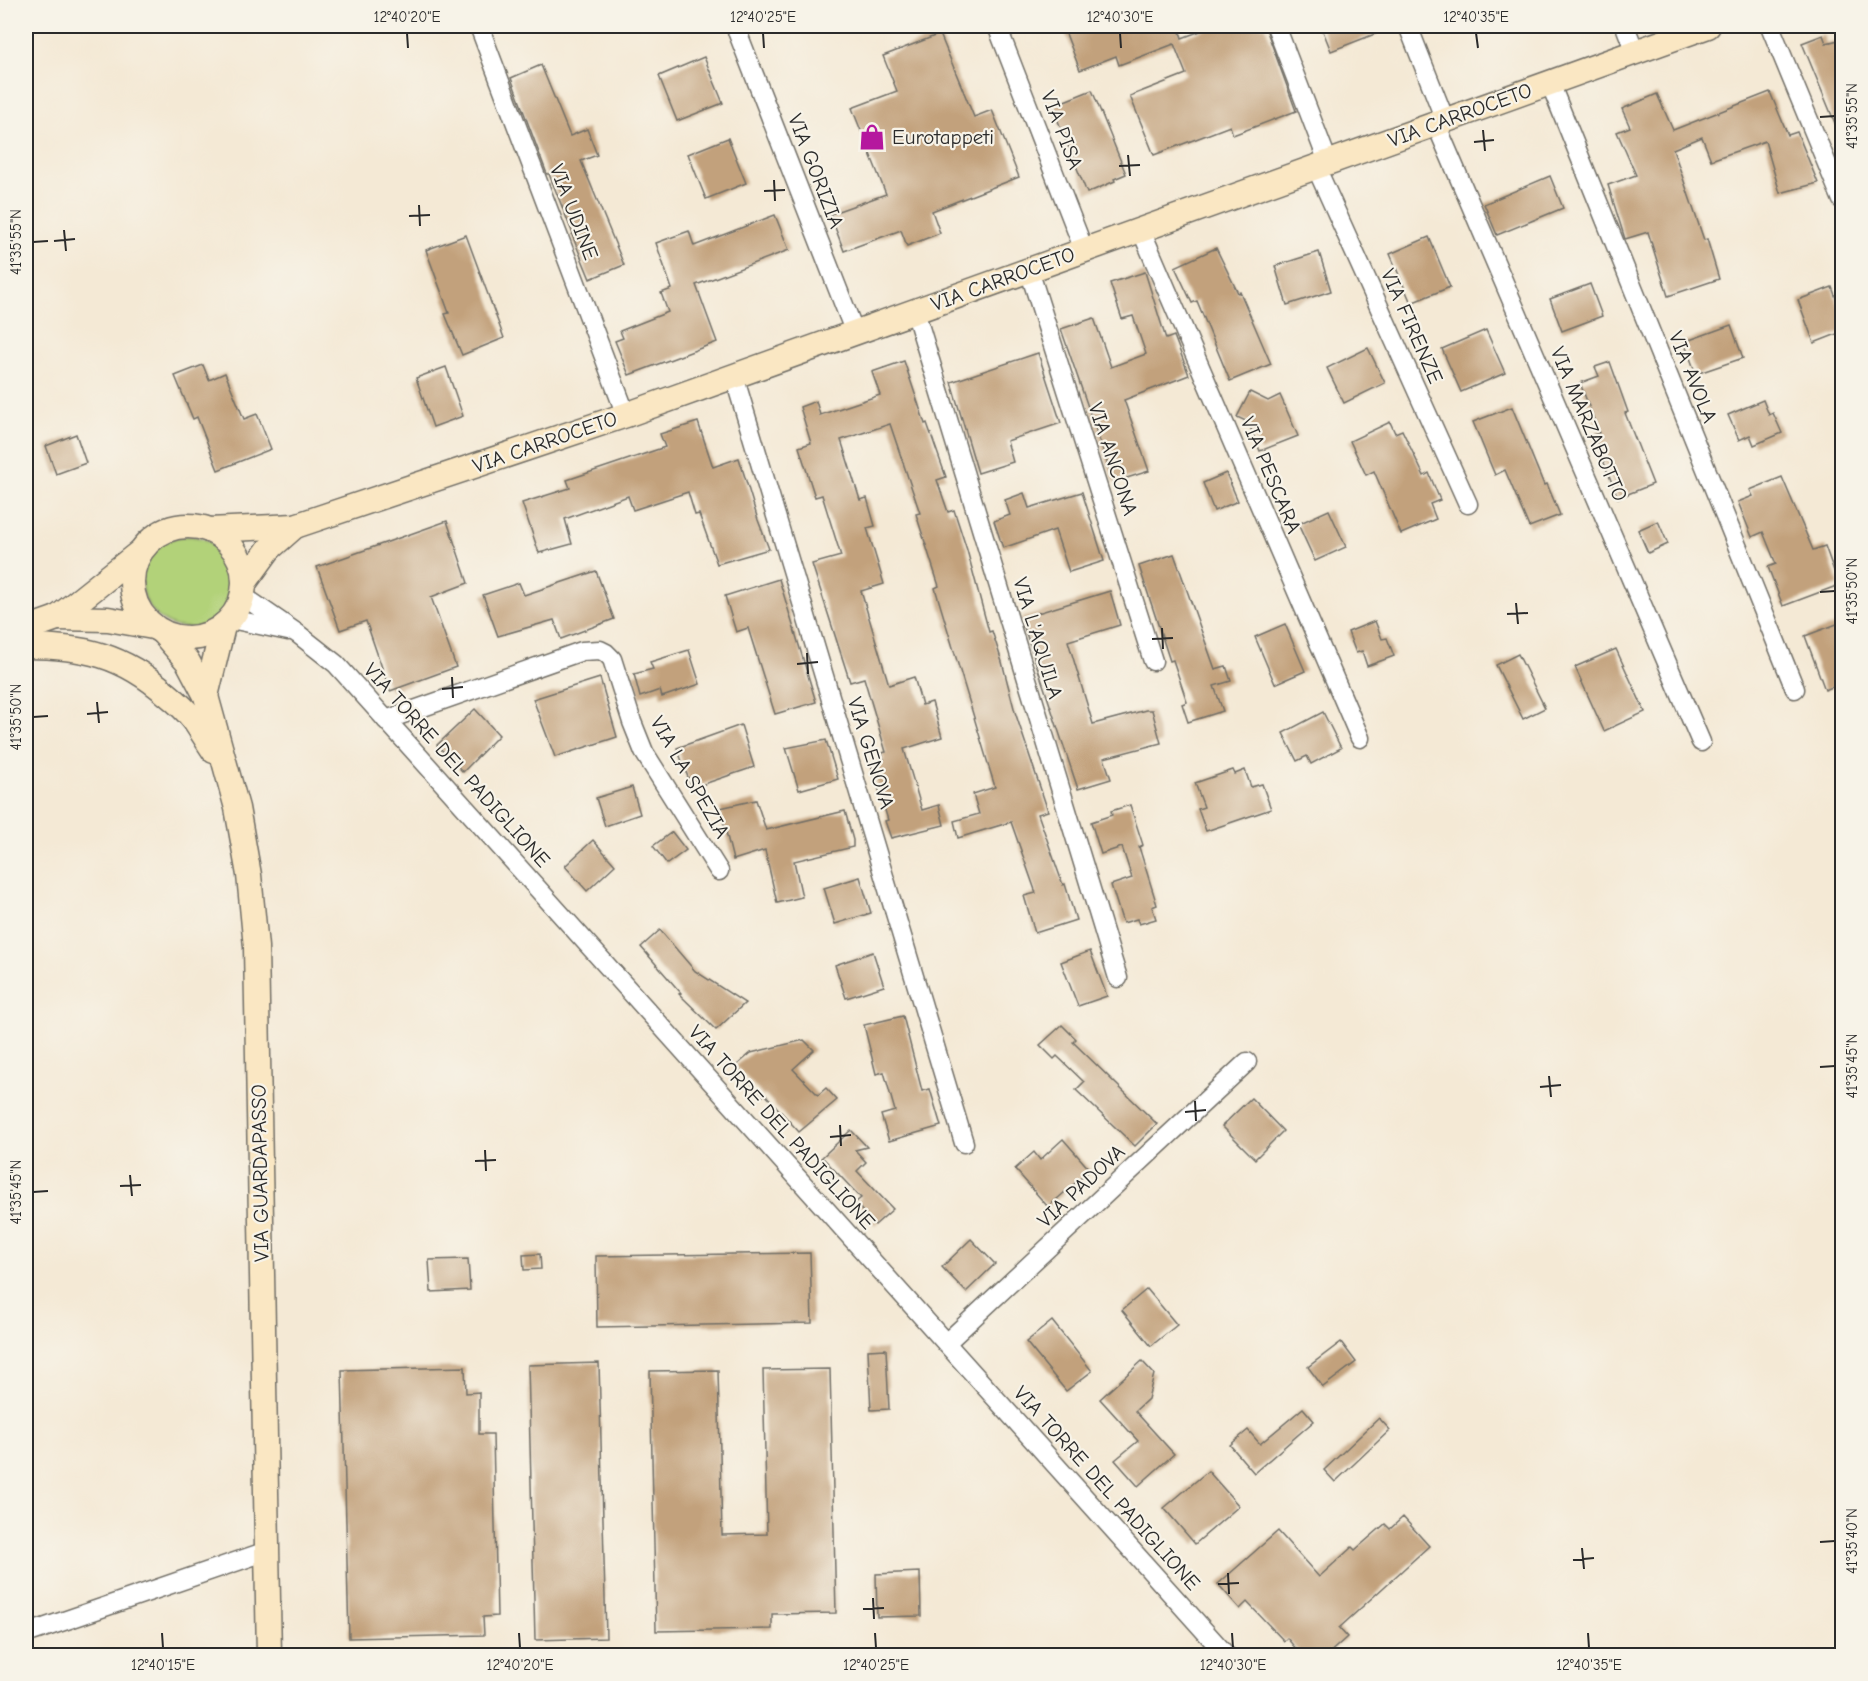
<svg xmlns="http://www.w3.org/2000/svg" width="1868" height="1681" font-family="'Comic Neue',sans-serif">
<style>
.green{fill:#b2d279;stroke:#6e7e52;stroke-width:1.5}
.building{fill:#c2a17b}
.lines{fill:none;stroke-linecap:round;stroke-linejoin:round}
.street-casing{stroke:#716e66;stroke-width:21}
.secondary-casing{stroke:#716e66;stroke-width:27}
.street{stroke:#fff;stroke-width:18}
.secondary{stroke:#fae7c3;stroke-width:24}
.ticks{fill:none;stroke:#2b2b2b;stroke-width:2}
.labels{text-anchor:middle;stroke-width:4.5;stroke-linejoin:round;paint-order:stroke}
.street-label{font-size:21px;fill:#2b2b2b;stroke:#f7f3e8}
.poi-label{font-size:21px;fill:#2b2b2b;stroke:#f7f3e8;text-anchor:start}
.neatline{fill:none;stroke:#2b2b2b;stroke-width:2}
.ticks-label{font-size:15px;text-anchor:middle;fill:#2b2b2b}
</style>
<rect width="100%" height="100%" fill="#f7f3e8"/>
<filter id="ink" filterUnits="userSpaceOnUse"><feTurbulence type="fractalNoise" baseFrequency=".0167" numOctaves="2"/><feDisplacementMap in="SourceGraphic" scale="12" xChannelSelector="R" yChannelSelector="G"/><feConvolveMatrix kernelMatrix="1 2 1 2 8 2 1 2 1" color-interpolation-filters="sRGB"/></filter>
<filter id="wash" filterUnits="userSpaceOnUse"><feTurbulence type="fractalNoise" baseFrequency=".008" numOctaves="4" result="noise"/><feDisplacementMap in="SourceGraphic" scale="24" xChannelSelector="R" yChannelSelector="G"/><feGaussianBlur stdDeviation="1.35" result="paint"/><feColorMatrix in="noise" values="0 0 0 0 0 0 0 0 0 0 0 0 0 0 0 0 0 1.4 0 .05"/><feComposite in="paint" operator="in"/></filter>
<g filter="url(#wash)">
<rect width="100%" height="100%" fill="#f4e9d5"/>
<circle class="green" cx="188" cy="582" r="46"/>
<g id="blocks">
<g class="building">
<path d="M1063,26h115l4,12 32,-12h51l31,85 -63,24 -3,-9 -76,29 -24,-59 56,-22 -12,-30 -55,21 -3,-9 -36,14z"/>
<path d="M1321,26h72v1l-62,24z"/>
<path d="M940,34l34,83 18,-7 27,67 -87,34 8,22 -33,13 -6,-16 -57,21 -14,-37 56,-20 -34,-86 45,-17 -14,-35z"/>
<path d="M1823,35l3,8 13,-3 3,9v91l-40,-97z"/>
<path d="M704,57l19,46 -46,18 -18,-45z"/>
<path d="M541,65l29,71 17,-7 10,26 -16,6 43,104 -34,14 -18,-44 1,-1 -24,-60h-2l-36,-96z"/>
<path d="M1092,90l34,84 -12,5 1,2 -28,12 -35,-87z"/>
<path d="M1770,92l18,43 9,-3 21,51 -38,10 -15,-52 -54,19 -9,-23 -29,12 31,91 3,-1 12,40 -51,17 -20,-64 -23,7 -17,-54 28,-10 -19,-43 13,-5 -8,-18 35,-15 16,36z"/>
<path d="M728,138l18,45 -40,16 -18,-45z"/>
<path d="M1550,176l13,32 -66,27 -13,-31z"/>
<path d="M775,215l14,35 -93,35 21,57 -88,33 -14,-34 8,-3 -3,-7 48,-19 -7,-19 11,-4 -16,-46 33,-12 5,15z"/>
<path d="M466,235l38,103 -42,17 -17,-41 4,-1 -23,-63z"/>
<path d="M1429,237l21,50 -39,16 -21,-49z"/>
<path d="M1216,248l22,45 2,-1 31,72 -41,17 -33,-80 -5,2 -17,-36z"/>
<path d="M1319,252l12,39 -44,14 -12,-39z"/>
<path d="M1145,272l21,67 8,-3 15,39 -65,25 25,71 -35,11 -53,-153 33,-11 17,49 35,-13 -13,-38 -11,3 -12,-36z"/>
<path d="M1590,284l12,32 -40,15 -12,-32z"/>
<path d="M1832,287l10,28v17l-28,11 -16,-43z"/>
<path d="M1731,325l12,33 -47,16 -12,-32z"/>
<path d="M1486,330l19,43 -44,19 -19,-43z"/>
<path d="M1368,348l17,35 -41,20 -17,-35z"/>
<path d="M1038,353l23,70 -54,18 6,21 -35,11 -27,-91z"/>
<path d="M904,361l21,63 2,-1 19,54 -9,3 11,32 6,-2 13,40 22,82 3,-1 10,31 13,50 33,99 -10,3 25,71 2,-1 11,36 -41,13 -11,-37 12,-3 -25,-71 -53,16 -4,-17 25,-7 -6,-20 22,-7 -60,-199 4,-2 -23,-72 4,-1 -30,-89 -49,16 19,60 7,-2 8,28 -8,2 17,56 -23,7 28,94 25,-8 8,28 10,-3 10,35 -38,12 18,61 17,-5 5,20 -53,13 -6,-17 3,-1 -17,-56 13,-4 -2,-7 4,-1 -22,-74 -14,4 -38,-118 29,-8 -19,-61 -7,2 -16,-50 12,-4 -11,-36 16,-6 4,14 60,-20 -8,-23z"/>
<path d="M1610,362l18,50 -3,1 28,71 -35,14 -25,-63 6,-2 -19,-50 19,-7 -4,-9z"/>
<path d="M203,365l6,15 16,-7 19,46 13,-5 14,35 -53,21 -21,-53 -4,2 -18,-43z"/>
<path d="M446,367l17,49 -30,11 -17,-49z"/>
<path d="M1250,392l18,9 12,-6 18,41 -38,15 -12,-29 -11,-5z"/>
<path d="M1763,400l6,15 4,-2 9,20 -28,12 -4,-10 -11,5 -11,-25z"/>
<path d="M1512,407l32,78 3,-1 13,31 -31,12 -24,-57 -10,5 -22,-53z"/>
<path d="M698,422l15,45 26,-9 19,62 11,29 -52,15 -18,-50 -4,1 -7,-23 -55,18 -5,-14 -63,23 7,25 -33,9 -17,-50 48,-15 -3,-8 98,-33 -5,-13z"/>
<path d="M1390,422l5,11 7,-3 22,46 5,-3 11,27 -10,4 6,15 -35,15 -27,-63 -8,4 -16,-34z"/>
<path d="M76,434l10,29 -30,11 -10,-28z"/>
<path d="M1226,473l12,28 -24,10 -11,-28z"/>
<path d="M1782,477l31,73 12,-4 14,39 -56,21 -15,-39 8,-3 -13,-32 -11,5 -14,-35 15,-6 -3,-6z"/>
<path d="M1082,492l22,69 -35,11 -14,-42 -52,18 -9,-27 16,-6 -5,-15 19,-7 5,15z"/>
<path d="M1329,510l17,37 -31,14 -17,-37z"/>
<path d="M447,521l21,62 -37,14 25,70 -66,24 -24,-70 -26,9 -23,-63z"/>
<path d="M1658,521l10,23 -20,9 -10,-23z"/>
<path d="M1174,554l41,115 11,-3 5,15 -17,5 9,25 -35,11 -6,-18 5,-2 -14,-42 -3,1 -31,-95z"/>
<path d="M596,571l18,48 -53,20 -7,-19 -56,16 -15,-41 36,-12 5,12z"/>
<path d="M779,579l37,123 -41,12 -27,-86 -12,4 -11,-36z"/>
<path d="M1110,591l10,34 -52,16 25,83 53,-14h6l9,33 -57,15 7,21 -33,10 -57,-171z"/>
<path d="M1375,621l7,18 5,-1 7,18 -27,10 -5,-15 -6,2 -8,-21z"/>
<path d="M1842,622v61l-17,7 -20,-54z"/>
<path d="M1285,624l20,47 -30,13 -20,-47z"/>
<path d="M1616,649l29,63 -41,19 -29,-64z"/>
<path d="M689,650l11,34 -38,13 -2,-7 -20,7 -6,-23 19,-5 -3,-7z"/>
<path d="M1518,654l27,54 -22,11 -27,-54z"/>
<path d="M600,678l17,59 -62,20 -22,-58z"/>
<path d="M475,709l24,26 -36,37 -26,-27z"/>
<path d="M1323,712l18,36 -30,16 -4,-8 -10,5 -14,-28z"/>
<path d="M741,725l13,42 -62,21 -15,-40z"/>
<path d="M826,740l12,39 -39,11 -13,-42z"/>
<path d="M1233,770l2,4 10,-4 6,17 11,-3 9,25 -65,22 -8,-22 6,-2 -9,-24z"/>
<path d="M632,787l8,27 -35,12 -9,-28z"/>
<path d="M756,800l10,30 79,-19 8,29v7l-59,14 8,36 -25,6 -12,-53 -32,10 -13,-52z"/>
<path d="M1130,805l13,40 -4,2 18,58 -5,2 4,12 -17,5 -2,-5 -14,4 -12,-38 21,-7 -10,-31 -21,7 -10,-32 21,-7 -1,-4z"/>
<path d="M672,832l14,18 -19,14 -14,-18z"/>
<path d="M593,840l22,25 -28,26 -22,-25z"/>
<path d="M860,877l11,36 -36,11 -11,-36z"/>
<path d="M660,930l35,41 50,32 -29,27 -37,-36 2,-1 -40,-46z"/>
<path d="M1090,951l17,45 -29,10 -17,-44z"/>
<path d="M873,952l11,34 -38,12 -11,-33z"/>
<path d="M903,1016l19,75 8,-2 11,37 -52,15 -8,-26 14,-4 -11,-39 -8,2 -12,-49z"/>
<path d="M1062,1025l14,14 -3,3 84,82 -22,22 -59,-56 8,-8 -27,-26 -3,3 -14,-14z"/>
<path d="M804,1040l10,10 -21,19 25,26 8,-7 11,12 -38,32 -34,-38 -2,2 -27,-30 15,-13z"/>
<path d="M1251,1098l32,33 -28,28 -33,-33z"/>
<path d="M851,1130l16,17 -12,3 11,12 -9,9 36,38 -18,16 -20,-22 6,-5 -37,-39 -5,1z"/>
<path d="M1063,1139l27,31 -42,37 -33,-38 19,-17 6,8z"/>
<path d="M971,1239l24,25 -29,28 -24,-25z"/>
<path d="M810,1253l2,70 -215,4 -1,-71z"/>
<path d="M540,1254l1,15 -17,1 -1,-15z"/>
<path d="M468,1259l2,31 -39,2 -2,-32z"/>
<path d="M1147,1289l30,36 -26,21 -29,-36z"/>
<path d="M1052,1321l40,50 -26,20 -40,-49z"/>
<path d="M1341,1342l15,20 -33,25 -15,-20z"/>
<path d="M886,1349l3,60 -18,1 -3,-60z"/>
<path d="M1142,1361l12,13 -6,25 -13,12 39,43 -36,32 -23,-26 23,-19 -38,-42z"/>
<path d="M599,1363l7,275 -71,2 -7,-275z"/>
<path d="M465,1367l1,26 13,-1v42h14l4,182 -14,1 1,18 -135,3 -7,-268z"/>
<path d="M830,1369l6,244 -64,1v15l-116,2 -6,-260 68,-1 4,165 45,-1 -4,-164z"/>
<path d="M1303,1408l11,13 -60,52 -24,-28 18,-15 12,14z"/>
<path d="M1379,1418l11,12 -55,52 -11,-12z"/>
<path d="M1208,1471l31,35 -44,38 -31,-36z"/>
<path d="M1403,1517l26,29 -90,82 8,9 -21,19h-24l-15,-18 -3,3 -37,-39 -7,7 -22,-25 60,-53 41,46 33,-30 3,3 30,-26 5,5z"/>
<path d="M920,1572l1,44 -44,1 -1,-43z"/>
</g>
</g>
</g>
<g filter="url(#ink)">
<use href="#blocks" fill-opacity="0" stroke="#716e66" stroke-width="1.5"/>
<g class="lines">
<g class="street-casing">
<g id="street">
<path d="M479,26l147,389"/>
<path d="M735,26l120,307"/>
<path d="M997,26l87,224"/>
<path d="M1276,26l52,136"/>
<path d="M1408,26l37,94"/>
<path d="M1625,26l10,26"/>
<path d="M1770,26l72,174"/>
<path d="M1550,83l245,606"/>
<path d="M1436,124l265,618"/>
<path d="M1316,167l152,337"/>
<path d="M1141,230l219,508"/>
<path d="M1029,270l124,391"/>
<path d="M915,311l203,667"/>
<path d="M734,376l230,767"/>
<path d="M243,596l55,38 38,30 891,992"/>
<path d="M231,619l57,12"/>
<path d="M386,720l196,-69 18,-1 6,3 6,6 20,63 12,30 75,119"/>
<path d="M946,1343l301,-281"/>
<path d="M26,1634l241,-83"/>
</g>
</g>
<g class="secondary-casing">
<g id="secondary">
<circle cx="188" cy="582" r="56"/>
<path d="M209,530l86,-4 331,-111 1082,-389"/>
<path d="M245,582l24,-33 26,-23"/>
<path d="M57,618l51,1 45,8"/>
<path d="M26,629l31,-11 83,-66"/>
<path d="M162,632l26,30 18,34 31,112 12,67 7,72 13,709"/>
<path d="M26,646c57,0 97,9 141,48 10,8 19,16 27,26 7,10 13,21 20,31"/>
<path d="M206,696l17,-70"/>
</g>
</g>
<use href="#street" class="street"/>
<use href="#secondary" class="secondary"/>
</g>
</g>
<path class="ticks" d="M407,33l1,15M763,33l1,15M1120,33l1,15M1476,33l2,15M1820,117l15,-1M1483,130l2,21M1474,142l20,-2M1128,155l2,21M1119,166l21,-1M774,180l1,21M764,191l21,-1M419,205l1,21M409,216l21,-1M64,230l2,21M54,241l21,-2M33,242l15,-1M1820,592l15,-1M1516,603l2,21M1507,614l21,-1M1162,628l1,21M1152,639l21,-1M807,653l1,21M797,664l21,-2M452,677l1,21M442,689l21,-2M97,702l2,21M87,714l21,-2M33,717l15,-1M1820,1067l15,-1M1549,1076l2,21M1540,1087l21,-2M1195,1101l1,20M1185,1112l21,-2M840,1125l1,21M830,1137l21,-2M485,1150l1,21M475,1161l21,-1M130,1175l2,21M120,1186l21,-1M33,1192l15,-1M1820,1542l15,-1M1582,1548l2,21M1573,1560l21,-2M1228,1573l1,21M1218,1584l21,-1M873,1598l1,21M863,1609l21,-1M162,1633l1,15M519,1633l1,15M875,1633l1,15M1232,1633l1,15M1588,1633l1,15"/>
<defs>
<g id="shop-bare" transform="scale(2.07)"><path d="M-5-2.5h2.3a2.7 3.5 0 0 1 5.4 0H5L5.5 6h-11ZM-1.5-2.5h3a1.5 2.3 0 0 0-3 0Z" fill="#b5179e" stroke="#f7f3e8" stroke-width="2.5" paint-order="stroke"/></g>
</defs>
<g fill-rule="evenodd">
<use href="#shop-bare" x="872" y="137"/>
</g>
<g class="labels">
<g class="street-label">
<text transform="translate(1460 115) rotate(-20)" y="7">VIA CARROCETO</text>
<text transform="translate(1062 130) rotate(69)" y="7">VIA PISA</text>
<text transform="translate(816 171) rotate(69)" y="7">VIA GORIZIA</text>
<text transform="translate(574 212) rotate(69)" y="7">VIA UDINE</text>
<text transform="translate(1003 279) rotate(-20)" y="7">VIA CARROCETO</text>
<text transform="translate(1412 326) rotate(66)" y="7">VIA FIRENZE</text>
<text transform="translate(1693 377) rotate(68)" y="7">VIA AVOLA</text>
<text transform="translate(1589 424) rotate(67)" y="7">VIA MARZABOTTO</text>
<text transform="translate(545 442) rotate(-19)" y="7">VIA CARROCETO</text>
<text transform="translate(1113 459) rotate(72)" y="7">VIA ANCONA</text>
<text transform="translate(1271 475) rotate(67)" y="7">VIA PESCARA</text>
<text transform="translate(1038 638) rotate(73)" y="7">VIA L'AQUILA</text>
<text transform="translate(871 753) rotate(73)" y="7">VIA GENOVA</text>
<text transform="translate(457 765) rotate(48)" y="7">VIA TORRE DEL PADIGLIONE</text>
<text transform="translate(690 777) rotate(60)" y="7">VIA LA SPEZIA</text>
<text transform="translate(782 1127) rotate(48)" y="7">VIA TORRE DEL PADIGLIONE</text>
<text transform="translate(260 1173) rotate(-91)" y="7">VIA GUARDAPASSO</text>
<text transform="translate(1081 1186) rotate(-43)" y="7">VIA PADOVA</text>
<text transform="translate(1107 1488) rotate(48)" y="7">VIA TORRE DEL PADIGLIONE</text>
</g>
<g class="poi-label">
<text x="892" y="144">Eurotappeti</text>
</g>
</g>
<rect width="1868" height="1681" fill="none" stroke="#f7f3e8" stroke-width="66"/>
<rect x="33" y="33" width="1802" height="1615" class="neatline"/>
<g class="ticks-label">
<text x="407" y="22">12°40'20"E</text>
<text x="763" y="22">12°40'25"E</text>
<text x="1120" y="22">12°40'30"E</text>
<text x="1476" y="22">12°40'35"E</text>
<text transform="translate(1852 116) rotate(-90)" y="5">41°35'55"N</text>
<text transform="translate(16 242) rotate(-90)" y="5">41°35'55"N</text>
<text transform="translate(1852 591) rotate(-90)" y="5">41°35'50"N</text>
<text transform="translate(16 717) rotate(-90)" y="5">41°35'50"N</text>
<text transform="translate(1852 1066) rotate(-90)" y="5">41°35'45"N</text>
<text transform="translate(16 1192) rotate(-90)" y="5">41°35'45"N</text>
<text transform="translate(1852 1541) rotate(-90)" y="5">41°35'40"N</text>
<text x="163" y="1670">12°40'15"E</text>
<text x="520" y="1670">12°40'20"E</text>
<text x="876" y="1670">12°40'25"E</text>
<text x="1233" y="1670">12°40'30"E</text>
<text x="1589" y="1670">12°40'35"E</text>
</g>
</svg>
